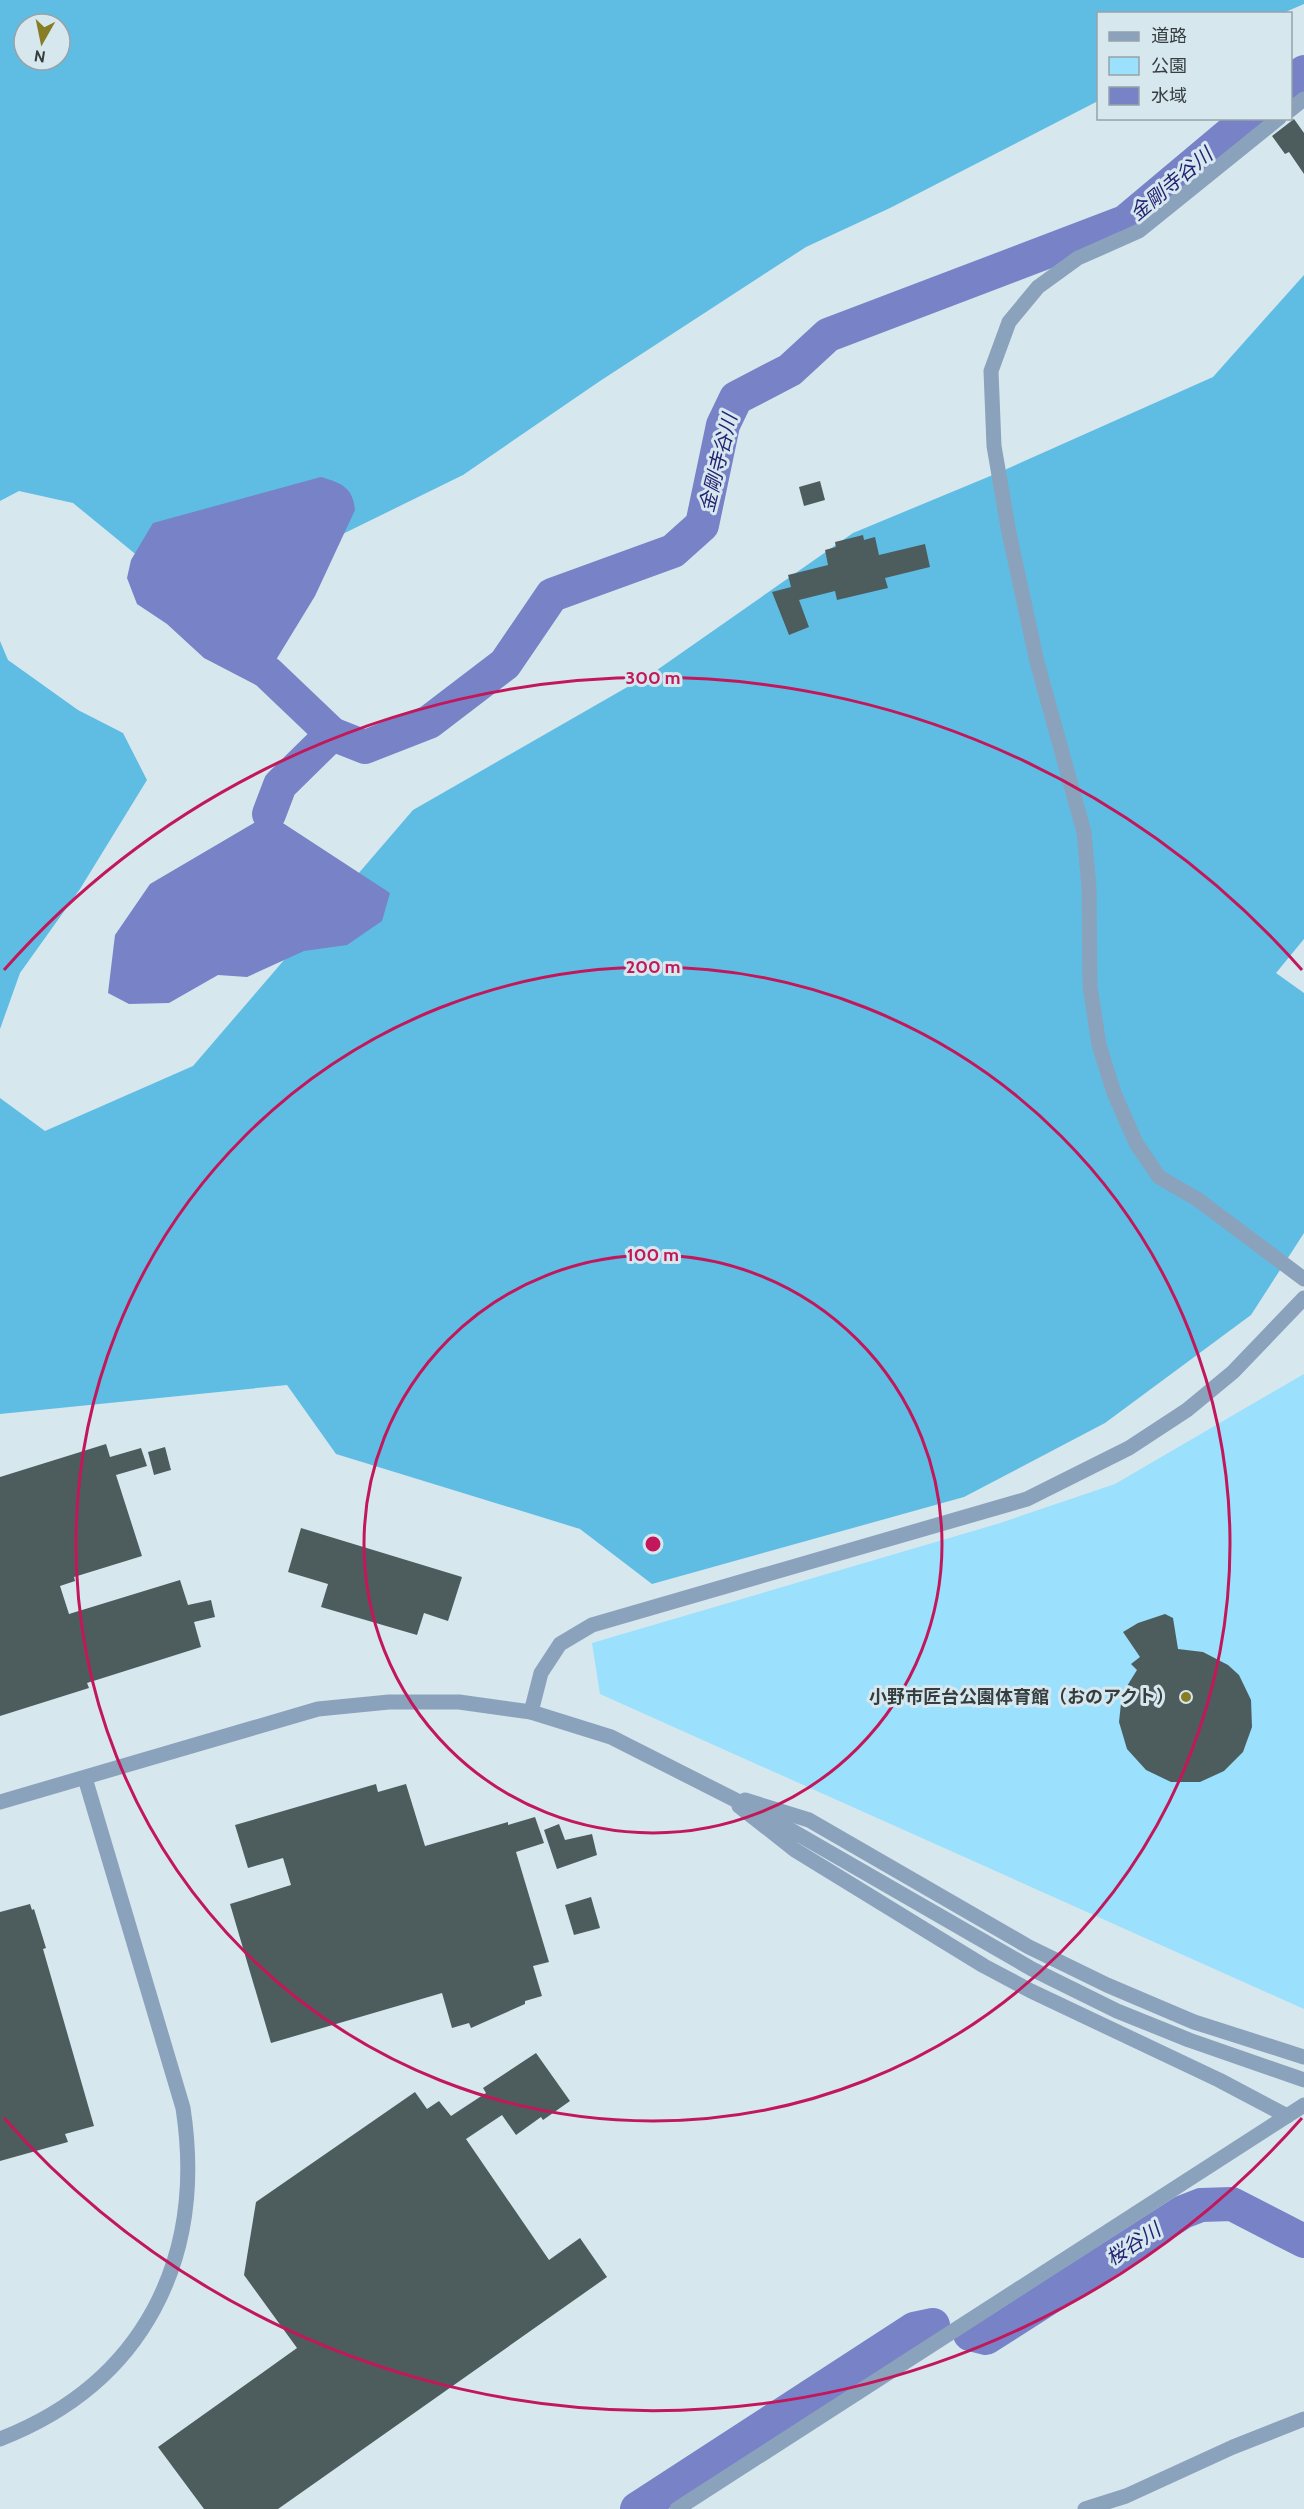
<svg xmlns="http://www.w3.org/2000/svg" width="1304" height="2509" font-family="Cabin,'Noto Sans JP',sans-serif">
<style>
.green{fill:#9be0fd}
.forest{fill:#5fbde4;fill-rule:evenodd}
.water{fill:#7782c7}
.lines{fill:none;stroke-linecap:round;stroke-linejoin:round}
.river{stroke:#7782c7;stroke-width:34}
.building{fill:#4d5d5e}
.minor{stroke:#8ba2bd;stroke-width:15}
.tertiary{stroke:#8ba2bd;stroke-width:15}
.ring{fill:none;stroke:#c2185b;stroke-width:3}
.poi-dot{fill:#867d24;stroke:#d7e7ee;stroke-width:2}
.labels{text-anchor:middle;stroke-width:6;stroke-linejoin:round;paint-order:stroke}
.poi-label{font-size:18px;font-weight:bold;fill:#363d3f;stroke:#d7e7ee;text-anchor:end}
.water-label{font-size:20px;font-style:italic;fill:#242273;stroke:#d7e7ee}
.centre{fill:#c2185b;stroke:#d7e7ee;stroke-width:3}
.ring-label{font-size:18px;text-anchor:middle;font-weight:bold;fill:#c2185b;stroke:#d7e7ee;stroke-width:6;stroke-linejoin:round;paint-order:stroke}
</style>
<rect width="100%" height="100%" fill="#d7e7ee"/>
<path class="green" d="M1304,1374v635l-704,-315 -8,-51 405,-119 118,-40z"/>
<g class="forest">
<path d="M0,0h1304v4l-21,9 -185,1v87l-208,107 -84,39 -206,134 -137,94 -216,106 -97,-15 -77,-63 -54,-12 -19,10zM24,24h36v36h-36z"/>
<path d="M1304,275v664l-28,34 28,20v240l-53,82 -146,108 -141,74 -312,87 -72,-55 -244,-75 -49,-69 -287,29v-316l45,33 148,-65 220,-256 244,-140 196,-137 147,-61 213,-95z"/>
<path d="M0,641l8,19 70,50 45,23 24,47 -67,109 -60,84 -20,56z"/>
</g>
<g class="water">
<path d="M321,477c20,6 32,10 34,33l-40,86 -47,77 -12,12 -52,-27 -37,-34 -30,-20 -10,-26 4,-18 22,-37z"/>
<path d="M269,814l121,79 -8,28 -35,24 -43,6 -57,26 -29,-2 -49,28 -40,1 -21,-11 7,-58 35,-51z"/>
</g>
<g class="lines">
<g class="river">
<path d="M1290,83l14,-11"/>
<path d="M268,673l64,61"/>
<path d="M269,814l11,-29 52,-51 33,13 64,-25 76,-58 47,-69 121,-44 29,-26 21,-100 13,-27 54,-28 38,-35 297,-113 124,-104"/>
<path d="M970,2334l16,4 197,-126 18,-7 31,-1 72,37"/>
<path d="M637,2509l277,-180 19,-4"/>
</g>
</g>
<g class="building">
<path d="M1294,119l10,14v41l-15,-22 -4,2 -13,-18z"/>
<path d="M820,481l5,19 -21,6 -5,-19z"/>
<path d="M863,535l1,5 11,-3 4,18 46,-11 5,23 -45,11 3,10 -51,12 -2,-9 -36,9 10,27 -20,8 -17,-43 19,-5 -3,-12 40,-10 -3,-15 11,-3 -1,-5z"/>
<path d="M106,1444l4,13 31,-9 6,18 -31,9 26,81 -68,21 1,4 -15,5 9,28 111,-34 8,25 23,-5 4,17 -21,5 7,25 -114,36 2,5 -89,28v-239z"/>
<path d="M165,1447l6,23 -17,5 -6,-23z"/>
<path d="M301,1528l161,49 -14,44 -24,-8 -7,22 -96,-28 7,-23 -40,-12z"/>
<path d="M1165,1614l8,4 5,31 25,3 25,13 11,10 12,25 1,27 -9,25 -19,19 -24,11h-29l-25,-12 -19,-21 -8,-27 3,-28 15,-24 -6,-6 9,-7 -17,-25 15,-9z"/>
<path d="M376,1784l2,8 28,-8 19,62 83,-24v3l27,-8 9,26 -28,9 33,110 -16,4 9,30 -17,5v3l-54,24 -2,-5 -17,5 -10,-35 -171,50 -41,-139 61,-19 -8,-27 -35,10 -13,-43z"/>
<path d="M559,1824l6,16 27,-6 5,21 -40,14 -13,-39z"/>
<path d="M591,1897l9,31 -26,7 -9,-30z"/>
<path d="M30,1904l2,6 2,-1 12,39 -3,1 51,177 -29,8 3,8 -68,19v-249z"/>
<path d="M536,2053l34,48 -27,19 -2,-3 -25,18 -14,-20 -36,24 83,121 31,-22 27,39 -329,232h-74l-46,-62 139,-99 -53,-73 12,-73 159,-110 12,17 12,-8 12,15 35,-23 -3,-5z"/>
</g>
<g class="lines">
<g class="minor">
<path d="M1290,110l14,-11"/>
<path d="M1279,118l-140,113 -61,27 -40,29 -29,35 -18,49 3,75 15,87 28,129 47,170 5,55 1,99 9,59 15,48 22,50 23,34 38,22 107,80"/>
<path d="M745,1800l64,20 220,127 78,38 87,37 110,35"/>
<path d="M739,1806l56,44 189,116 47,25 188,89 68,36"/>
<path d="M1085,2509l41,-13 107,-49 71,-28"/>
</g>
<g class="tertiary">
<path d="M531,1712l10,-39 19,-29 32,-19 435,-126 102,-51 58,-38 46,-38 71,-74"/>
<path d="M0,1802l318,-93 71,-7h70l72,10 80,25 152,77 269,155 85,42 72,29 115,40"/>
<path d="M0,2439c144,-56 206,-181 183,-331l-98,-330"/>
<path d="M677,2509l627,-404"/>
</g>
</g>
<g class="ring">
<circle cx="653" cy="1544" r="289"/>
<circle cx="653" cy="1544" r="577"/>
<path d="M1302 2118A866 866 0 0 1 4 2118M4 970A866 866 0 0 1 1302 970"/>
</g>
<circle class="poi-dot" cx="1186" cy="1697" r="6"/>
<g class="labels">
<g class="poi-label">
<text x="1174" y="1703">小野市匠台公園体育館（おのアクト）</text>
</g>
<g class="water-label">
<text transform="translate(1171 184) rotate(-40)" y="7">金剛寺谷川</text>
<text transform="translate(718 463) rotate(-76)" y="7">金剛寺谷川</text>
<text transform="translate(1133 2244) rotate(-33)" y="7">桜谷川</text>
</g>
</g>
<circle cx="653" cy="1544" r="9" class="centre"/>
<g class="ring-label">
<text x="653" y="684">300 m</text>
<text x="653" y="973">200 m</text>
<text x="653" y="1261">100 m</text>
</g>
<rect x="1097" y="12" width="195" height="108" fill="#d7e7ee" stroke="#97a3a8" stroke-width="1.5"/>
<rect x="1109" y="32" width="30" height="9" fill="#8ba2bd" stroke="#97a3a8" stroke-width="1.5"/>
<text x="1151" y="42" font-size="18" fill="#363d3f">道路</text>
<rect x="1109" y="57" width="30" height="18" fill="#9be0fd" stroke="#97a3a8" stroke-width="1.5"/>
<text x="1151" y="72" font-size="18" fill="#363d3f">公園</text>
<rect x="1109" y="87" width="30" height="18" fill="#7782c7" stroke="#97a3a8" stroke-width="1.5"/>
<text x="1151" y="102" font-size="18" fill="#363d3f">水域</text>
<g transform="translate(42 42) rotate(189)"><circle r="28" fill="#d7e7ee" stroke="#97a3a8" stroke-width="1.5"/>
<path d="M0-4.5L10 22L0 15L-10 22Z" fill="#867d24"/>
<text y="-9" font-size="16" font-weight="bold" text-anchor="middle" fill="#363d3f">N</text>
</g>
</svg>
